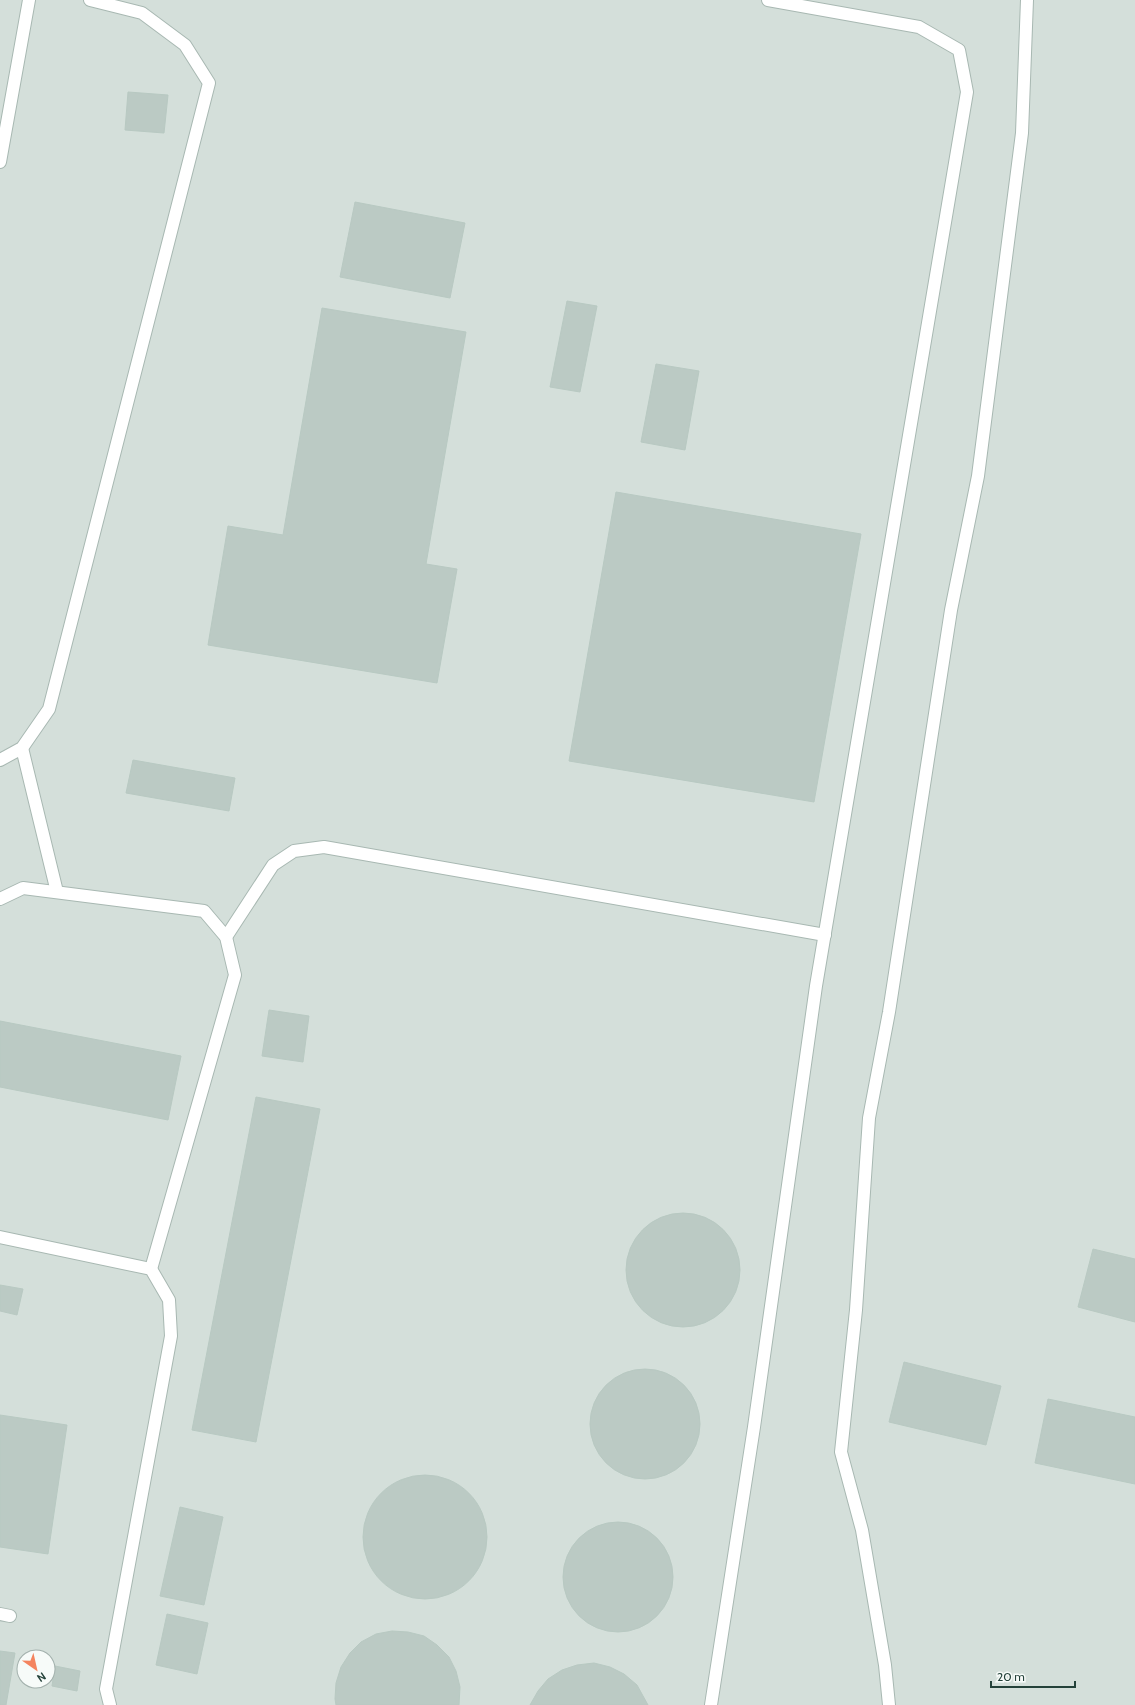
<svg xmlns="http://www.w3.org/2000/svg" width="1135" height="1705" font-family="Cabin,sans-serif">
<style>
.built{fill:#d4dfda;fill-rule:evenodd}
.building{fill:#bbcac4;stroke:#b8c9c2}
.lines{fill:none;stroke-linecap:round;stroke-linejoin:round}
.lane-casing{stroke:#a8b8b2;stroke-width:14}
.lane{stroke:#fff;stroke-width:12}
</style>
<rect width="100%" height="100%" fill="#e6efeb"/>
<path class="built" d="M0,0h1135v1705h-1135zM24,1657h24v24h-24z"/>
<g class="building">
<path d="M128,92l40,3 -4,38 -39,-3z"/>
<path d="M355,202l110,21 -15,75 -110,-21z"/>
<path d="M567,301l30,5 -17,86 -30,-5z"/>
<path d="M322,308l144,24 -40,232 31,5 -20,114 -229,-38 20,-119 55,9z"/>
<path d="M656,364l43,7 -14,79 -44,-8z"/>
<path d="M616,492l245,42 -47,268 -245,-41z"/>
<path d="M133,760l102,18 -6,33 -103,-18z"/>
<path d="M269,1010l40,6 -6,46 -41,-6z"/>
<path d="M0,1021l181,35 -13,64 -168,-33z"/>
<path d="M256,1097l64,12 -64,333 -64,-12z"/>
<circle cx="683" cy="1270" r="57"/>
<path d="M1093,1249l42,10v63l-57,-15z"/>
<path d="M0,1285l23,4 -6,26 -17,-4z"/>
<path d="M904,1362l97,24 -15,59 -97,-23z"/>
<circle cx="645" cy="1424" r="55"/>
<path d="M1048,1399l87,18v67l-100,-21z"/>
<path d="M0,1415l67,10 -19,129 -48,-7z"/>
<circle cx="425" cy="1537" r="62"/>
<path d="M180,1507l43,10 -19,88 -44,-9z"/>
<circle cx="618" cy="1577" r="55"/>
<path d="M167,1614l41,9 -11,51 -41,-9z"/>
<path d="M392,1631l16,1 16,4 13,9 12,12 7,14 4,16 -1,18h-123l-1,-6 1,-16 5,-16 9,-14 11,-11 15,-8z"/>
<path d="M0,1651l15,2 -9,52h-6z"/>
<path d="M594,1663l16,4 14,7 13,11 11,20h-118l8,-14 10,-12 14,-9 15,-5z"/>
<path d="M55,1666l25,5 -3,20 -25,-5z"/>
</g>
<g class="lines">
<g class="lane-casing">
<g id="lane">
<path d="M0,162l29,-162"/>
<path d="M22,748l35,144"/>
<path d="M0,760l22,-12 27,-39 160,-626 -24,-38 -43,-32 -52,-13"/>
<path d="M0,899l23,-11 181,23 22,26 9,38 -84,294"/>
<path d="M226,937l47,-72 21,-14 30,-4 501,88"/>
<path d="M0,1237l151,32 18,31 2,36 -65,353 4,16"/>
<path d="M0,1614l10,2"/>
<path d="M711,1705l43,-278 62,-441 151,-894 -8,-42 -40,-23 -151,-27"/>
<path d="M889,1705l-4,-40 -23,-135 -21,-78 15,-142 13,-192 20,-106 62,-402 27,-134 44,-343 5,-133"/>
</g>
</g>
<use href="#lane" class="lane"/>
</g>
<g transform="translate(36 1669) rotate(146)"><circle r="19" fill="#f7fbf9" stroke="#a3b1ad"/>
<path d="M0-3L7 15L0 10L-7 15Z" fill="#f4845f"/>
<text y="-6" font-size="11" font-weight="bold" text-anchor="middle" fill="#24423a">N</text>
</g>
<path d="M991 1681v6h84v-6" fill="none" stroke="#24423a" stroke-width="2"/>
<text x="997" y="1681" font-size="12" fill="#24423a" stroke="#f7fbf9" stroke-width="3" paint-order="stroke">20 m</text>
</svg>
